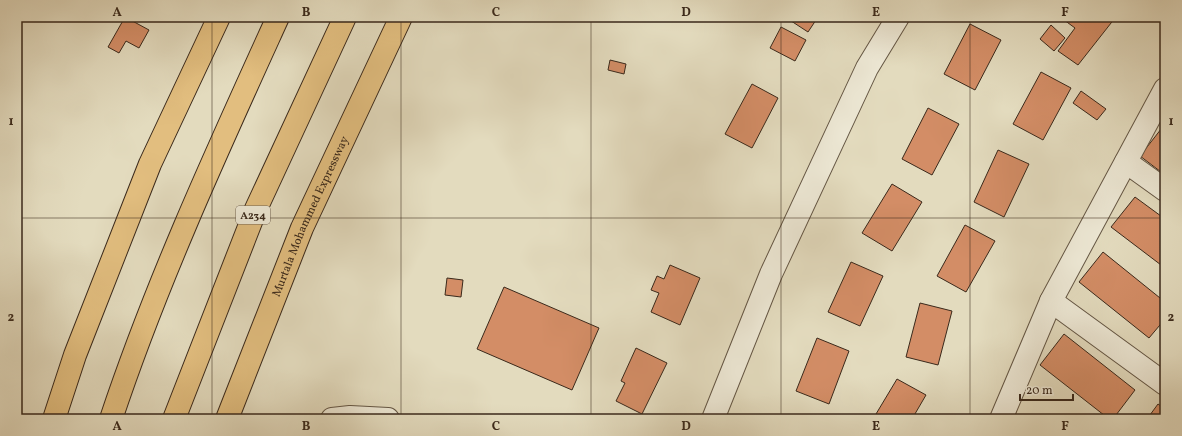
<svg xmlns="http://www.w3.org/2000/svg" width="1182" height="436" font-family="Vollkorn,serif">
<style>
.building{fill:#d38d66;stroke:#3a291b}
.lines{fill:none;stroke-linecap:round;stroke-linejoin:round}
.minor-casing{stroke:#645644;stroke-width:24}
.highway-casing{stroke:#3a291b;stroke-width:24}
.minor{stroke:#ede8d5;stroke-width:22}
.highway{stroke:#e2be7f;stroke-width:22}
.grid{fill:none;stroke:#3a291b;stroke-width:1;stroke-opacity:0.55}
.labels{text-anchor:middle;stroke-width:3.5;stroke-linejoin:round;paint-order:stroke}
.shield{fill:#ede8d5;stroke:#706253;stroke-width:1}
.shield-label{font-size:11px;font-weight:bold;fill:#3a291b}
.street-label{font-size:12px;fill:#3a291b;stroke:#ede8d5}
.neatline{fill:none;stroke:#3a291b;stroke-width:1.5}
.grid-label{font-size:13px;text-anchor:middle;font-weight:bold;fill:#3a291b}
</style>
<rect width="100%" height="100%" fill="#e3dbbe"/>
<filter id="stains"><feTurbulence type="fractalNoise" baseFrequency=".005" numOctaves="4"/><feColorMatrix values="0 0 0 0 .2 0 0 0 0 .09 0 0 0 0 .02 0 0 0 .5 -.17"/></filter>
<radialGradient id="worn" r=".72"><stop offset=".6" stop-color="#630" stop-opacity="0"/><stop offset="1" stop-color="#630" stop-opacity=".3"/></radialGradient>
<g class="building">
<path d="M125,17l24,13 -10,18 -13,-7 -7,12 -11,-6z"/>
<path d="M785,17h33l-10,15z"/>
<path d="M1060,17h53l2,1 -37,47 -20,-14 17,-23z"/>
<path d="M970,24l31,16 -26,50 -31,-16z"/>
<path d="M1051,25l14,13 -11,13 -14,-12z"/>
<path d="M781,27l25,13 -11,21 -25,-13z"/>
<path d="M610,60l16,4 -2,10 -16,-4z"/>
<path d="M1041,72l30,16 -28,52 -30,-16z"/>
<path d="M752,84l26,14 -26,50 -27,-14z"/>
<path d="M1081,91l25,18 -9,11 -24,-17z"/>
<path d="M928,108l31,16 -27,51 -30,-16z"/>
<path d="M1165,124v51l-25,-19z"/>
<path d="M998,150l31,14 -25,53 -30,-15z"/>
<path d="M892,184l30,18 -30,49 -30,-18z"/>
<path d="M1135,197l30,22v49l-54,-41z"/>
<path d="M965,225l30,16 -29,51 -29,-16z"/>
<path d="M1103,252l62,50v17l-16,19 -70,-56z"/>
<path d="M851,262l32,14 -23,50 -32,-14z"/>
<path d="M670,265l30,13 -20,47 -29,-13 8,-19 -8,-3 6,-14 7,3z"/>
<path d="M447,278l16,2 -2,17 -16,-2z"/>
<path d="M504,287l95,41 -27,62 -95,-41z"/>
<path d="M920,303l32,8 -14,54 -32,-8z"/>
<path d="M1064,334l71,56 -22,29h-4l-69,-54z"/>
<path d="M817,338l32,13 -20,53 -33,-13z"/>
<path d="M636,348l31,15 -25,51 -26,-13 9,-18 -4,-2z"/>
<path d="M897,379l29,16 -14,24h-39z"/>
<path d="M1158,404l7,5v10h-18z"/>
</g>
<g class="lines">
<g class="minor-casing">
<g id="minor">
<path d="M1126,162l39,28"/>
<path d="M1051,301l114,83"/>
<path d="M332,419l18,-2 38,2"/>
<path d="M713,419l58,-145 96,-206 31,-51"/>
<path d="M1001,419l50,-118 114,-212"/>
</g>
</g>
<g class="highway-casing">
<g id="highway">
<path d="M54,419l21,-64 75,-191 69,-147"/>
<path d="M111,419c46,-138 107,-270 167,-402"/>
<path d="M174,419l82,-210 89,-192"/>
<path id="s1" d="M227,419l75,-191 99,-211"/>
</g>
</g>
<use href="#minor" class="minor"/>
<use href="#highway" class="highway"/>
</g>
<path class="grid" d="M212,17v402M401,17v402M591,17v402M781,17v402M970,17v402M17,218h1148"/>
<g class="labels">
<rect class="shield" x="236" y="206" width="34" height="18" rx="3"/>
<g class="shield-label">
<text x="253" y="219">A234</text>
</g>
<g class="street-label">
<text dy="4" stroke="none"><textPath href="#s1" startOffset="219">Murtala Mohammed Expressway</textPath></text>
</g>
</g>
<rect width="1182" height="436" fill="none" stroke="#e3dbbe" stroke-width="44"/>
<path d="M1020 394v6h53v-6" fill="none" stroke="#3a291b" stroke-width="2"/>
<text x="1026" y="394" font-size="12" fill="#3a291b" stroke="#ede8d5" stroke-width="3" paint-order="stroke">20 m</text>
<rect x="22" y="22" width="1138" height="392" class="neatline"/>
<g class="grid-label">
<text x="117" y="16">A</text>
<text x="306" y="16">B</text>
<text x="496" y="16">C</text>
<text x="686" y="16">D</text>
<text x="876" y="16">E</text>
<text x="1065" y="16">F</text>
<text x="11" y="125">1</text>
<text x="1171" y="125">1</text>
<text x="11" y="321">2</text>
<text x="1171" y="321">2</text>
<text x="117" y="430">A</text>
<text x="306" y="430">B</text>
<text x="496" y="430">C</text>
<text x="686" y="430">D</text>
<text x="876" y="430">E</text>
<text x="1065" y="430">F</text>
</g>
<rect width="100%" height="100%" filter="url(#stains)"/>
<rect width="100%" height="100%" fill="url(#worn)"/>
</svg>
